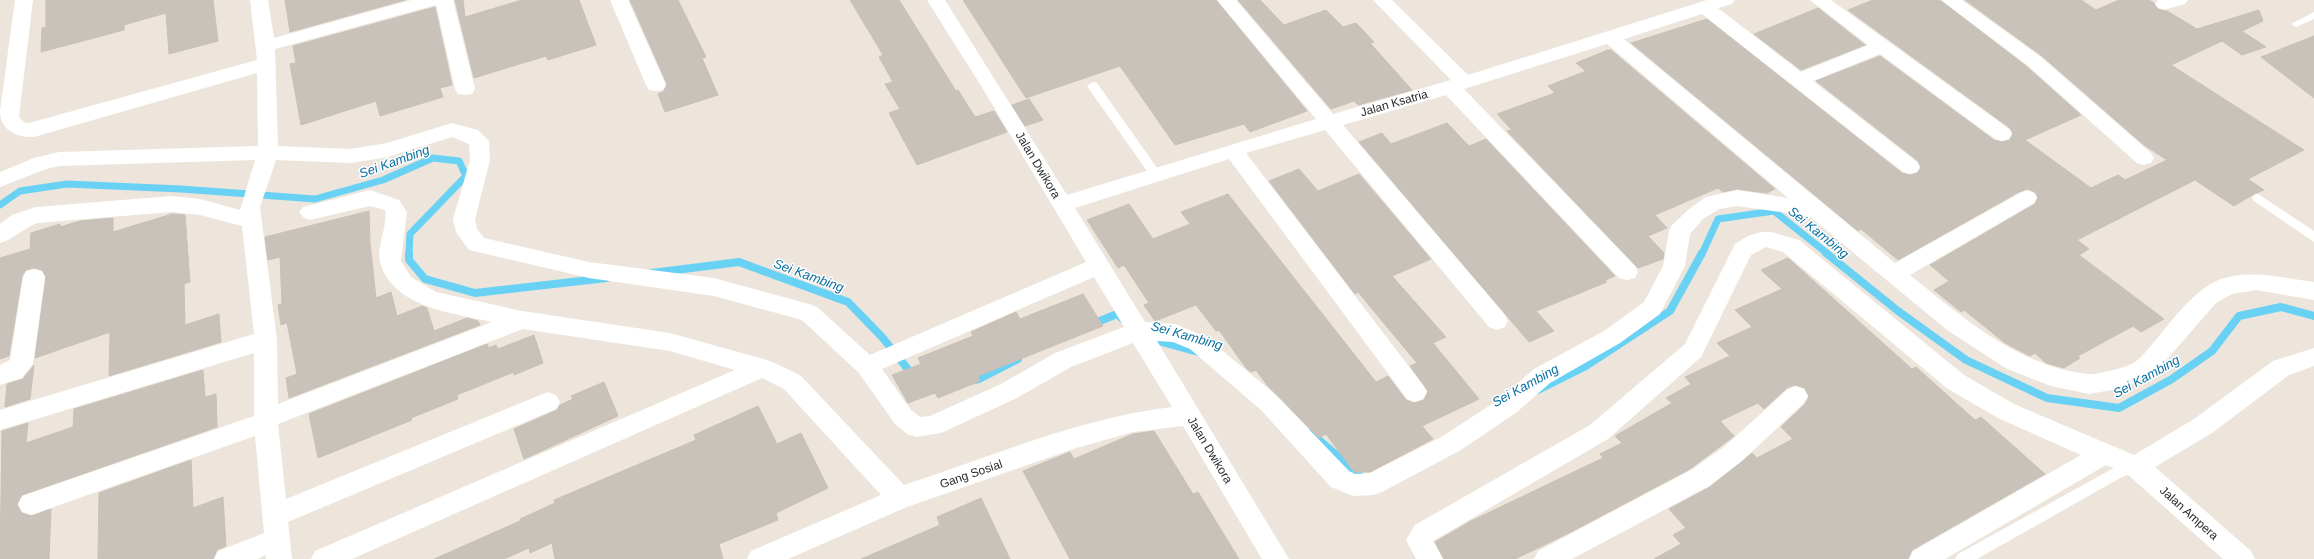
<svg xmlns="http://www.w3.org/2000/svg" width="2314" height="559" font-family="Arial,sans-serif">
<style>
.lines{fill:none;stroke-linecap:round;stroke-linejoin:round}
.stream-far1{stroke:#69d2f4;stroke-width:7}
.stream{stroke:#69d2f4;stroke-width:8}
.building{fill:#c8c2bb;stroke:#c8c1b5}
.service{fill:#fff;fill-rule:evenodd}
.minor{fill:#fff;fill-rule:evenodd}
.labels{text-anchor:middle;stroke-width:3;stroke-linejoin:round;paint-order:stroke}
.street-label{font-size:12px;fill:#2a2a2a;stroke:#fff}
.water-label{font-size:13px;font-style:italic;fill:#0770a1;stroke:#fff}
</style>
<rect width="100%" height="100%" fill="#ede5db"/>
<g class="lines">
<g class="stream-far1">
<path d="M0,205l20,-14 47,-7 114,5 134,10 68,-19 50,-22 26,3 7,15 -56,58 -1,20"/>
<path d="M1702,254l16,-35 56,-8 54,43"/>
</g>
<g class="stream">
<path d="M409,253v7l16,19 50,14 132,-15"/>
<path d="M1826,253l72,58 68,49 81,38 72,10 53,-29 40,-28 27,-35 42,-9 33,9"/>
<path d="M652,273l87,-11 109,40 34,35 33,41"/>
<path d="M1090,325l27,-11 7,6"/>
<path d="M1147,338l55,15"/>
<path d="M969,381l10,-2 39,-20"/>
<path d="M1538,390l48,-24 84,-55 32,-58"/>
<path d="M1311,433l54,47"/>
</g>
</g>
<g class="building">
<path d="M46,0h167l5,41 -49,13 -3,-41 -42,12v5l-83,22 1,-24 4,-1z"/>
<path d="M285,0h120l-115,32z"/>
<path d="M455,0h8l2,17 57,-17h57l17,45 -48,15 -2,-4 -72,22z"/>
<path d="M630,0h48l28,57 -4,1 16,37 -53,17 -7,-18 6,-3 3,-7z"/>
<path d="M850,0h49l57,91 2,-1 17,27 19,-6 13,21 -90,33 -28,-52 11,-4 -15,-25 8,-2 -14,-25 4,-2z"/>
<path d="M963,0h253l91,111 -57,21 -6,-8 -69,21 -55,-79 -94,32z"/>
<path d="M1238,0h22l24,25 42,-15 17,17 13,-4 18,19 -4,1 42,47 -54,15 -4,-4 -23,8z"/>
<path d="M1873,0h67l86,66 55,49 -56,25 66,48 27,-13 7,5 42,-20 -23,-15 -102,-89 -77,-56h116l15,10 23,-10h30l5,3 4,6 9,2 30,18 62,-19 4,11 -21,10 24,16 -24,8 -20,-14 -51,24 133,85 -56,29 16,11 -10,4 -20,12 -39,-26 -118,60 12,9 -10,6 85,64 -23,13 -8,-6 -55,30 2,2 -16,10 -18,-5 -11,-10 -5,3 -25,-13 -41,-33 -3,2 -27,-22 15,-9 -19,-16 105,-61 3,-7 -3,-5 -7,-3 -9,3 -121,68 -37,-31 -3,2 -227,-188 76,-24 195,154 8,2 7,-2 4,-5 -3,-7 -102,-80 64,-25 114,84 8,2 8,-2 3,-7 -3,-5 -162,-118z"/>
<path d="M435,7l17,78 -12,3 3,9 -63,19 -4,-15 -75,24 -11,-61 6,-1 -3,-17z"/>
<path d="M1818,8l47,37 -64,25 -47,-36z"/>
<path d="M2314,36v62l-53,-41z"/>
<path d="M1608,50h3l164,139 -8,4 -30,-4 -14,3 -5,-4 -63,27 12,13 -19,8 16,17 -1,6 -25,9 -131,-137 5,-1 -15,-16 58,-21 -7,-7 38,-15 -10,-8z"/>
<path d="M1029,99l14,21 -18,6 -13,-21z"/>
<path d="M1447,123l22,23 17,-7 129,137 -10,4 2,2 -71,29 18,20 -25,11 -170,-200 23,-9 9,11z"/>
<path d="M1299,169l19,22 41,-17 72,85 -39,17 54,61 -13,6 46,56 -57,27 11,13 -63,33h-16l-28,-38 -7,4 -52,-53 -11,-15 -5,2 -5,-4 -27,-38 -3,1 -20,-26 -41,16 -11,-16 5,-2 -25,-38 -6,3 -31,-48 42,-16 24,35 37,-15 -9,-12 47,-18 148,188 12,-6 18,24 8,3 10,-3 4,-9 -18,-25 7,-3 -59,-71 -3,2 -86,-113z"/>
<path d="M369,211l1,32 6,55 15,-6 6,24 25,-10 5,2 7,23 33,-13 11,3 2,4 -191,73 -3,-20 11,-4 -10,-51 -6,2 -3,-20 4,-1 -2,-47 -12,3 -3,-23z"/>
<path d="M172,214l13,1 5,67 -6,2 1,41 34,-11 2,28 -112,34 1,-44 -75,26 11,-81 -4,-7 -8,-2 -8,2 -4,6 -13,80 -9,3v-101l30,-9 1,-16 29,-9v3l20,-6 33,-3v14z"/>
<path d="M1788,258l124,111 4,-2 59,53 6,-3 64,57 -133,76 -4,9h-254l27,-15 -8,-9 13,-7 -17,-19 41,-22 42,-34 5,5 36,-19 -12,-12 24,-23 4,-7 -4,-9 -10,-3 -8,3 -23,21 -6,-6 -38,18 14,15 -44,33 -119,63 -56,27h-71l-9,-17 36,-21 132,-63 -3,-4 22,-11 -7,-7 57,-33 -6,-5 25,-14 -6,-7 45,-21 -13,-13 35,-16 -17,-17 47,-21 -21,-19z"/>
<path d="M1083,294l20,32 -125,50 2,5 -42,17 -3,-5 -27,10 -16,-28 29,-11 -3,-6 55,-22 -2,-4 45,-20 4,7z"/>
<path d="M534,335l9,28 -29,12v-3l-57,23 1,4 -47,19 1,2 -94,38 -9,-44 178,-70 2,4 7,-3 2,4z"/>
<path d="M34,365l-4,34 -25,8 2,-23 16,-5z"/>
<path d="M203,370l2,27 11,-3 1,33 -195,68 -5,10 5,8 10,3 19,-7 -2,50h-49l2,-128 26,-8 -2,20 47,-16 1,-18z"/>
<path d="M604,382l14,34 -94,43 -10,-30 43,-19 3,-5 13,-6 -2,-3z"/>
<path d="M758,406l19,38 24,-11 27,55 -52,25 2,7 -59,24 4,15h-168l-3,-16 -22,10 -1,-5 -25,11h-70l86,-38v-2l35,-16 -1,-3 142,-60 -2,-5z"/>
<path d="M1154,431l39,63 5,-2 41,67h-169l-47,-88 47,-19 4,7 59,-25z"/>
<path d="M191,460l2,48 30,-11 3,49 -9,4 -4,9h-115l1,-66z"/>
<path d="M981,498l29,61h-149l79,-34 -3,-8z"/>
</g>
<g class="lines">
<g class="service">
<path d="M2314,12v7l-18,8 -5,-3z"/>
<path d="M1093,82l4,1 63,89 2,3 -2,3h-8l-63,-89 -2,-3z"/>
<path d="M2258,194l56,37v11l-60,-41 -2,-3 2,-3z"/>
<path d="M2136,460l5,2 2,4 -2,4 -19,7 -145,82h-22l3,-5 154,-85z"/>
</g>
<g class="minor">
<path d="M15,0h18l-14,117 6,6h4l228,-63 -7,-60h18l6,38 137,-38h42l22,89 -3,5 -7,1 -7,-1 -3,-5 -19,-84 -161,44 3,97 73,3 36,-6 65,-20 26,7 11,11 1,19 -15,59 2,10 7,9 105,24 125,16 95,26 8,3 53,48 216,-93 -103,-173 -56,-89h18l122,195 249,-76 -99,-119h19l97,114 118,-34 -78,-80h19l76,75 239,-75h28l-3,4 -14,4 83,64 67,-27 -58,-45h21l178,129 3,5 -3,5 -7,2 -7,-2 -115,-85 -67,27 104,81 3,5 -3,5 -7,2 -7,-2 -201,-158 -78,25 271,224 125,-70 7,-3 7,3 3,5 -3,5 -124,72c52,42 109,92 178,99 6,1 14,-2 21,-3 10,-2 25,-6 32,-14 23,-24 49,-67 80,-78 30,-10 63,-1 93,3v18l-58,-10 -24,4 -16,9 -60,69 -33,16 -34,6 -38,-8 -44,-17 -60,-39 -138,-114 -72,-10 -18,3 -16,10 -13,15 -5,32 -25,48 -40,29 -70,40 -33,29 -56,38 -79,42 -9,3 -20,1 -22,-9 -70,-77 -71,-61 -17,-7 -16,-1 132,218h-27l-79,-133 -50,6 -60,17 -166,58 -119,52h-41l4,-8 130,-56 -97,-106 -22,-11 -410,181h-41l4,-8 420,-181 -65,-19 -147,-22 -245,95 8,75 262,-107 8,3 4,7 -4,7 -268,113 4,37h-26v-4l-9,4h-43l4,-8 46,-18 -9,-97 -224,79 -9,-3 -4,-8 4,-8 232,-80v-63l-254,77v-20l254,-76 -12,-108 -42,-11 -28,-3 -135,11c-13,5 -23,16 -37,20v-19l12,-9 24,-8 136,-11 28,3 40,11 15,-50 -196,6 -13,3 -46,18v-15l34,-14 25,-6 199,-6 -1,-73 -223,64c-17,1 -34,-7 -34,-26zM1607,44l181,154 -51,-8 -31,7 -17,12 -17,16 -3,6 -6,35 -19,36 -40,29 -70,38 -33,29 -58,38 -73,37 -15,1 -6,-3 -72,-75 -71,-59 -31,-13 -30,-2 -70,-114 154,-49 178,240 8,3 8,-3 4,-7 -4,-7 -177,-232 79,-23 164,197 8,3 8,-3 3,-6 -3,-6 -162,-190 103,-30 173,183 8,2 8,-2 3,-6 -3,-6 -171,-177zM452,137l17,7 1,16 -17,59 3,13 13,18 120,28 125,18 88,24 57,53 36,51 12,10 9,3 25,-4 76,-35 54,-31 62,-24 39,64c-92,11 -180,49 -268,78l-104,-110 -30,-14 -100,-28 -148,-22 -86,-19 -25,-15 -10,-16 6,-49 -8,-12 -29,-10 -67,17 -4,5 4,5 7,3 60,-14 15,4c3,15 -9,38 -5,52 13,46 73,51 112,60l-214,82 -1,-64 -17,-133 16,-47 75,3 37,-6zM1094,277l30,50 -69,26 -54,31 -71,32 -10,1 -9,-7 -29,-41z"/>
<path d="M610,0h18l38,85 -3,5 -7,1 -7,-1 -3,-5z"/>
<path d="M1941,0h21l79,57 110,96 3,5 -3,5 -7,2 -7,-2 -110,-98z"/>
<path d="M2158,0h30l-3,4 -21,6 -6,-2 -3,-4z"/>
<path d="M1761,232h10l28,8 165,135 50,29 120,51 60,-36 79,-58 41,-13v18l-25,9 -77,58 -57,34 96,84 4,8h-32l-96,-85 -21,-9 -161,94h-36l4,-8 168,-96 -83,-37 -50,-29 -165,-137 -17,-5 -15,8 -50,102 -93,82 -175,102 10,18h-27l-10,-19 9,-15 175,-100 95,-81 50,-100 13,-8z"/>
<path d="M34,269l8,2 3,6 -12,87 -11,14 -22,7v-20l10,-5 13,-83 3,-6z"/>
<path d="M1796,386l8,3 4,7 -4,7 -62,58 -33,25 -137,73h-38l4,-8 153,-81 33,-23 64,-58z"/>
</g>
</g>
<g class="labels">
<g class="street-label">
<text transform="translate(1394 103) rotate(-16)" y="4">Jalan Ksatria</text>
<text transform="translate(1038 165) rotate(59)" y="4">Jalan Dwikora</text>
<text transform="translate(1210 450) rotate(59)" y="4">Jalan Dwikora</text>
<text transform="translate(971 474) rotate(-19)" y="4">Gang Sosial</text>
<text transform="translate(2189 513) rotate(42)" y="4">Jalan Ampera</text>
</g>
<g class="water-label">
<text transform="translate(394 161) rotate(-20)" y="5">Sei Kambing</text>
<text transform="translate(1819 232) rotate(39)" y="5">Sei Kambing</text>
<text transform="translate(809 275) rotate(20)" y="5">Sei Kambing</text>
<text transform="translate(1187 335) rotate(16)" y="5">Sei Kambing</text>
<text transform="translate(2146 376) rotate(-29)" y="5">Sei Kambing</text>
<text transform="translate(1525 385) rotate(-29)" y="5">Sei Kambing</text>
</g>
</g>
</svg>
